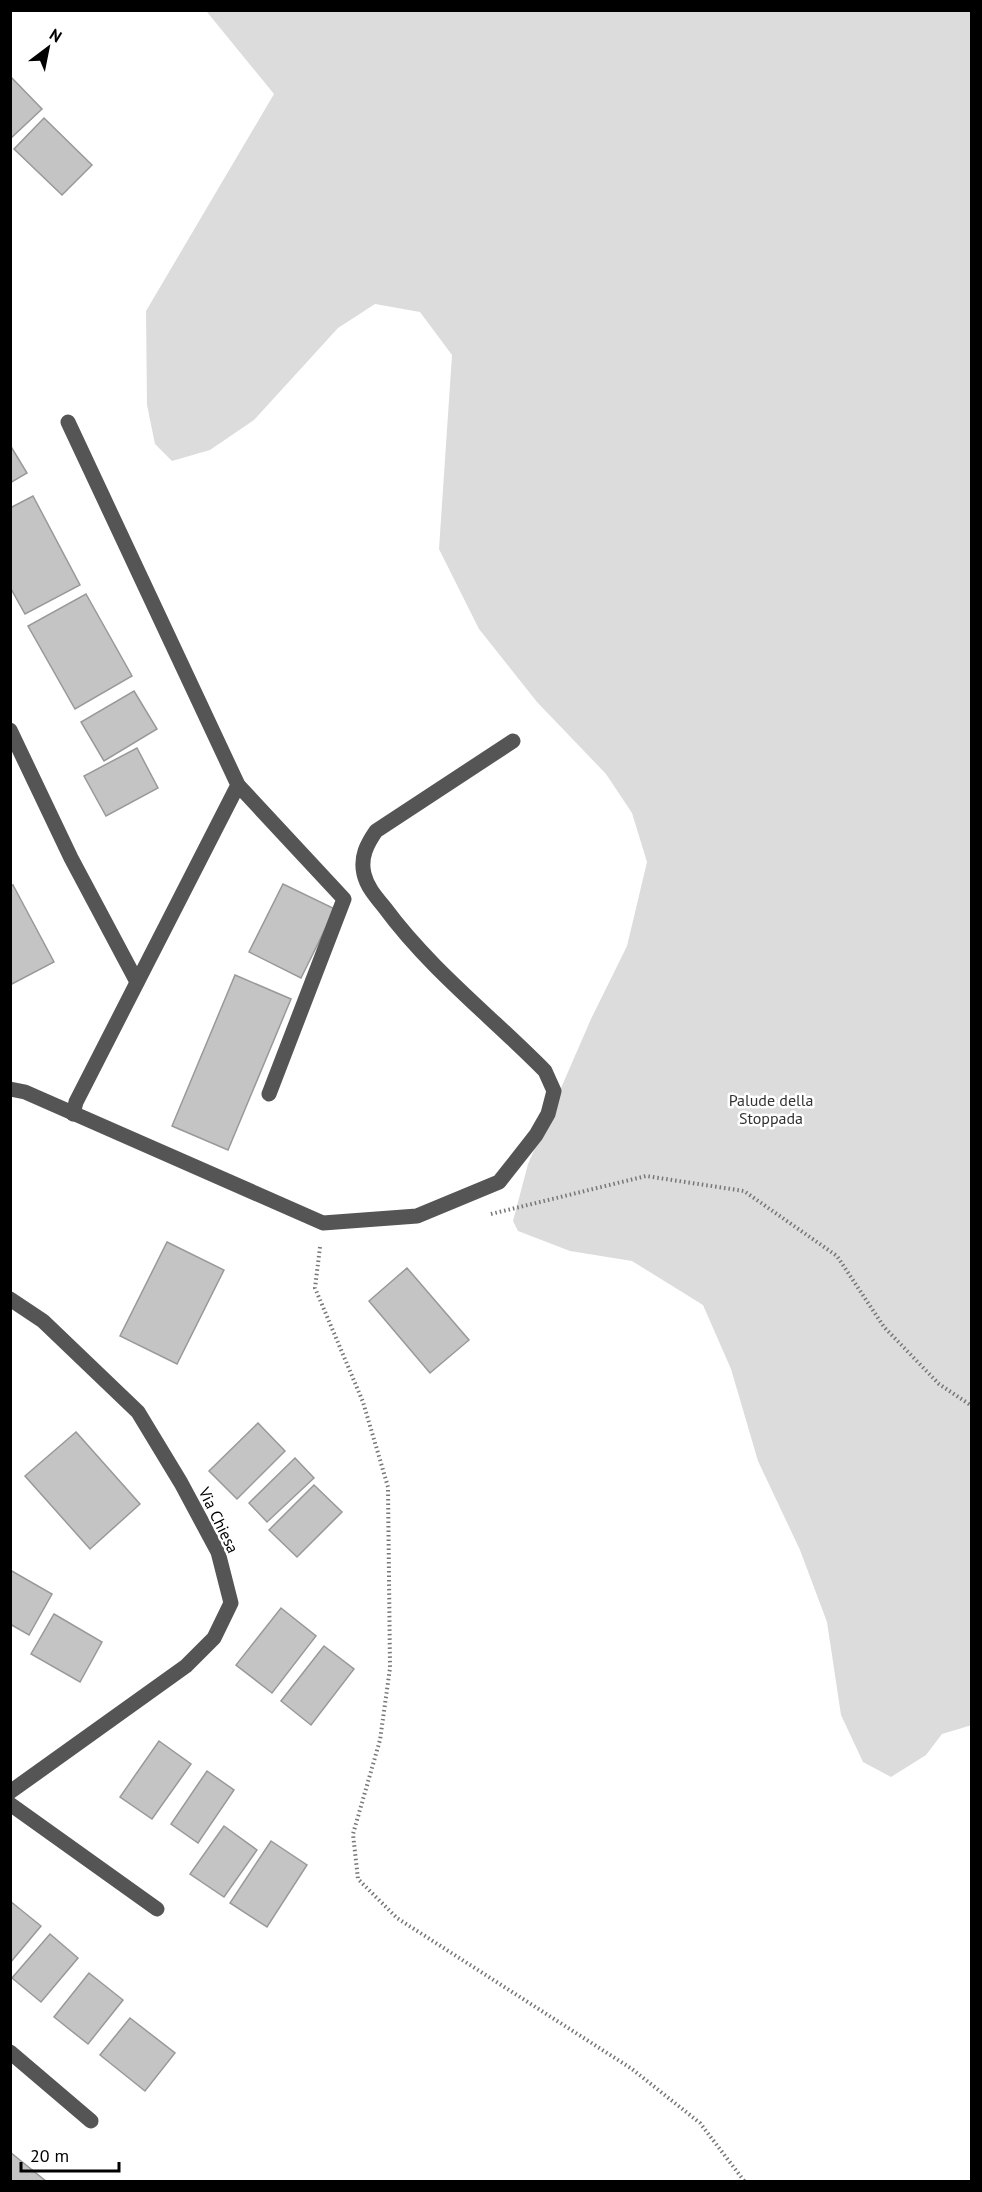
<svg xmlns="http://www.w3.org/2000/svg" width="982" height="2192" font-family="'PT Sans',sans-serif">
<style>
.green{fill:#dcdcdc}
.building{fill:#c4c4c4;stroke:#999;stroke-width:1.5}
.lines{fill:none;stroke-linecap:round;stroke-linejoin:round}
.path{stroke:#777;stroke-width:4;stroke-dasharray:1.5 3;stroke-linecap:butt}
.minor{stroke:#555;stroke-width:15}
.labels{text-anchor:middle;stroke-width:5;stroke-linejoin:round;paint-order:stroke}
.park-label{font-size:16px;fill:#333;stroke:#fff}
.street-label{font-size:16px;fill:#000;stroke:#fff}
</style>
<rect width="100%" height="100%" fill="#fff"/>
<path class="green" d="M208,11h763l1,1714 -30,9 -16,21 -35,22 -28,-15 -22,-47 -14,-93 -27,-72 -42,-89 -27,-92 -28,-64 -71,-44 -62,-10 -52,-20 -5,-10 15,-57 63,-145 36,-73 20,-84 -15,-49 -26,-39 -69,-72 -58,-73 -40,-80 13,-194 -32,-43 -45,-8 -37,24 -84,92 -44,30 -38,11 -17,-17 -8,-39 -1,-94 128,-217 -67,-82z"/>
<g class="building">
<path d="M10,76l32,33 -32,30z"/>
<path d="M44,118l48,47 -30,30 -48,-46z"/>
<path d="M10,445l17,28 -17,10z"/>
<path d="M33,496l47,89 -55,29 -15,-27v-79z"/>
<path d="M86,594l46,82 -57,33 -47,-83z"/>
<path d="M134,691l23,38 -53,32 -23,-39z"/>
<path d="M137,748l21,40 -52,28 -22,-40z"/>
<path d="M283,884l52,25 -34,69 -52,-26z"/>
<path d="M13,885l41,77 -44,23v-99z"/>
<path d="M235,975l56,24 -63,151 -56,-24z"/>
<path d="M167,1242l57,28 -47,94 -57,-28z"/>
<path d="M407,1268l62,72 -39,33 -61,-72z"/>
<path d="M258,1423l27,28 -48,48 -28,-28z"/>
<path d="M76,1432l64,72 -50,45 -65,-73z"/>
<path d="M295,1458l19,20 -47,44 -18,-19z"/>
<path d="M314,1485l28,27 -45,45 -28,-27z"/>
<path d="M10,1570l42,24 -23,41 -19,-11z"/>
<path d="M281,1608l35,28 -44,57 -36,-28z"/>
<path d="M54,1614l48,28 -22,40 -49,-28z"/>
<path d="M324,1646l30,23 -43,56 -30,-24z"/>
<path d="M159,1741l32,23 -39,55 -32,-22z"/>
<path d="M207,1771l27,19 -36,53 -27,-19z"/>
<path d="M224,1826l33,24 -33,47 -34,-23z"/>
<path d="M271,1841l36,24 -40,62 -37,-24z"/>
<path d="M10,1901l31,25 -31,37z"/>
<path d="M50,1934l28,24 -37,44 -29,-24z"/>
<path d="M89,1973l34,27 -35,44 -34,-27z"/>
<path d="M130,2018l45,35 -30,38 -45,-36z"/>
<path d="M10,2152l37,30h-37z"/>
</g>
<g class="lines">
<g class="path">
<path d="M491,1214l155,-38 98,15 93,65 47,71 55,57 33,22"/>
<path d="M320,1247l-5,41 48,114 25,85 2,181 -10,72 -27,94 5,45 39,39 235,151 68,54 45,59"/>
</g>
<g class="minor">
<path d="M68,422l170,363 -162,317 -3,12"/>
<path d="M10,730l61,128 66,124"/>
<path d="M238,785l106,114 -75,195"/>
<path d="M10,1089l15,3 298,131 94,-7 82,-34 37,-47 12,-21 6,-23 -9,-20c-53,-54 -115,-102 -160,-163 -9,-11 -18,-21 -21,-34 -4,-17 3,-30 12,-43l137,-90"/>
<path d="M10,1299l33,22 95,91 43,71 37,69 13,51 -17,35 -28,28 -176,126"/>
<path d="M10,1804l147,105"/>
<path d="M10,2052l81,69"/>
</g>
</g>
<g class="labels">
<g class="park-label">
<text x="771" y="1106">Palude della<tspan x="771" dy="18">Stoppada</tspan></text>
</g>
<g class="street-label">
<text transform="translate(219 1520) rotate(64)" y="6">Via Chiesa</text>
</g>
</g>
<rect width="982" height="2192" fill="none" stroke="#000000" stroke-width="24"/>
<g transform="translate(48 48) rotate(32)" stroke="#ffffff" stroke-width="4.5" paint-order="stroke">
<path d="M0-4.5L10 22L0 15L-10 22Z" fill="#000000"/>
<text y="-9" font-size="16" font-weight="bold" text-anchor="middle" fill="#000000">N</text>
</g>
<path d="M21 2162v9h98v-9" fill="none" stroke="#000000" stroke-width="3"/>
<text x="30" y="2162" font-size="18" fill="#000000" stroke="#ffffff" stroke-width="4.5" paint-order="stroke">20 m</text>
</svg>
